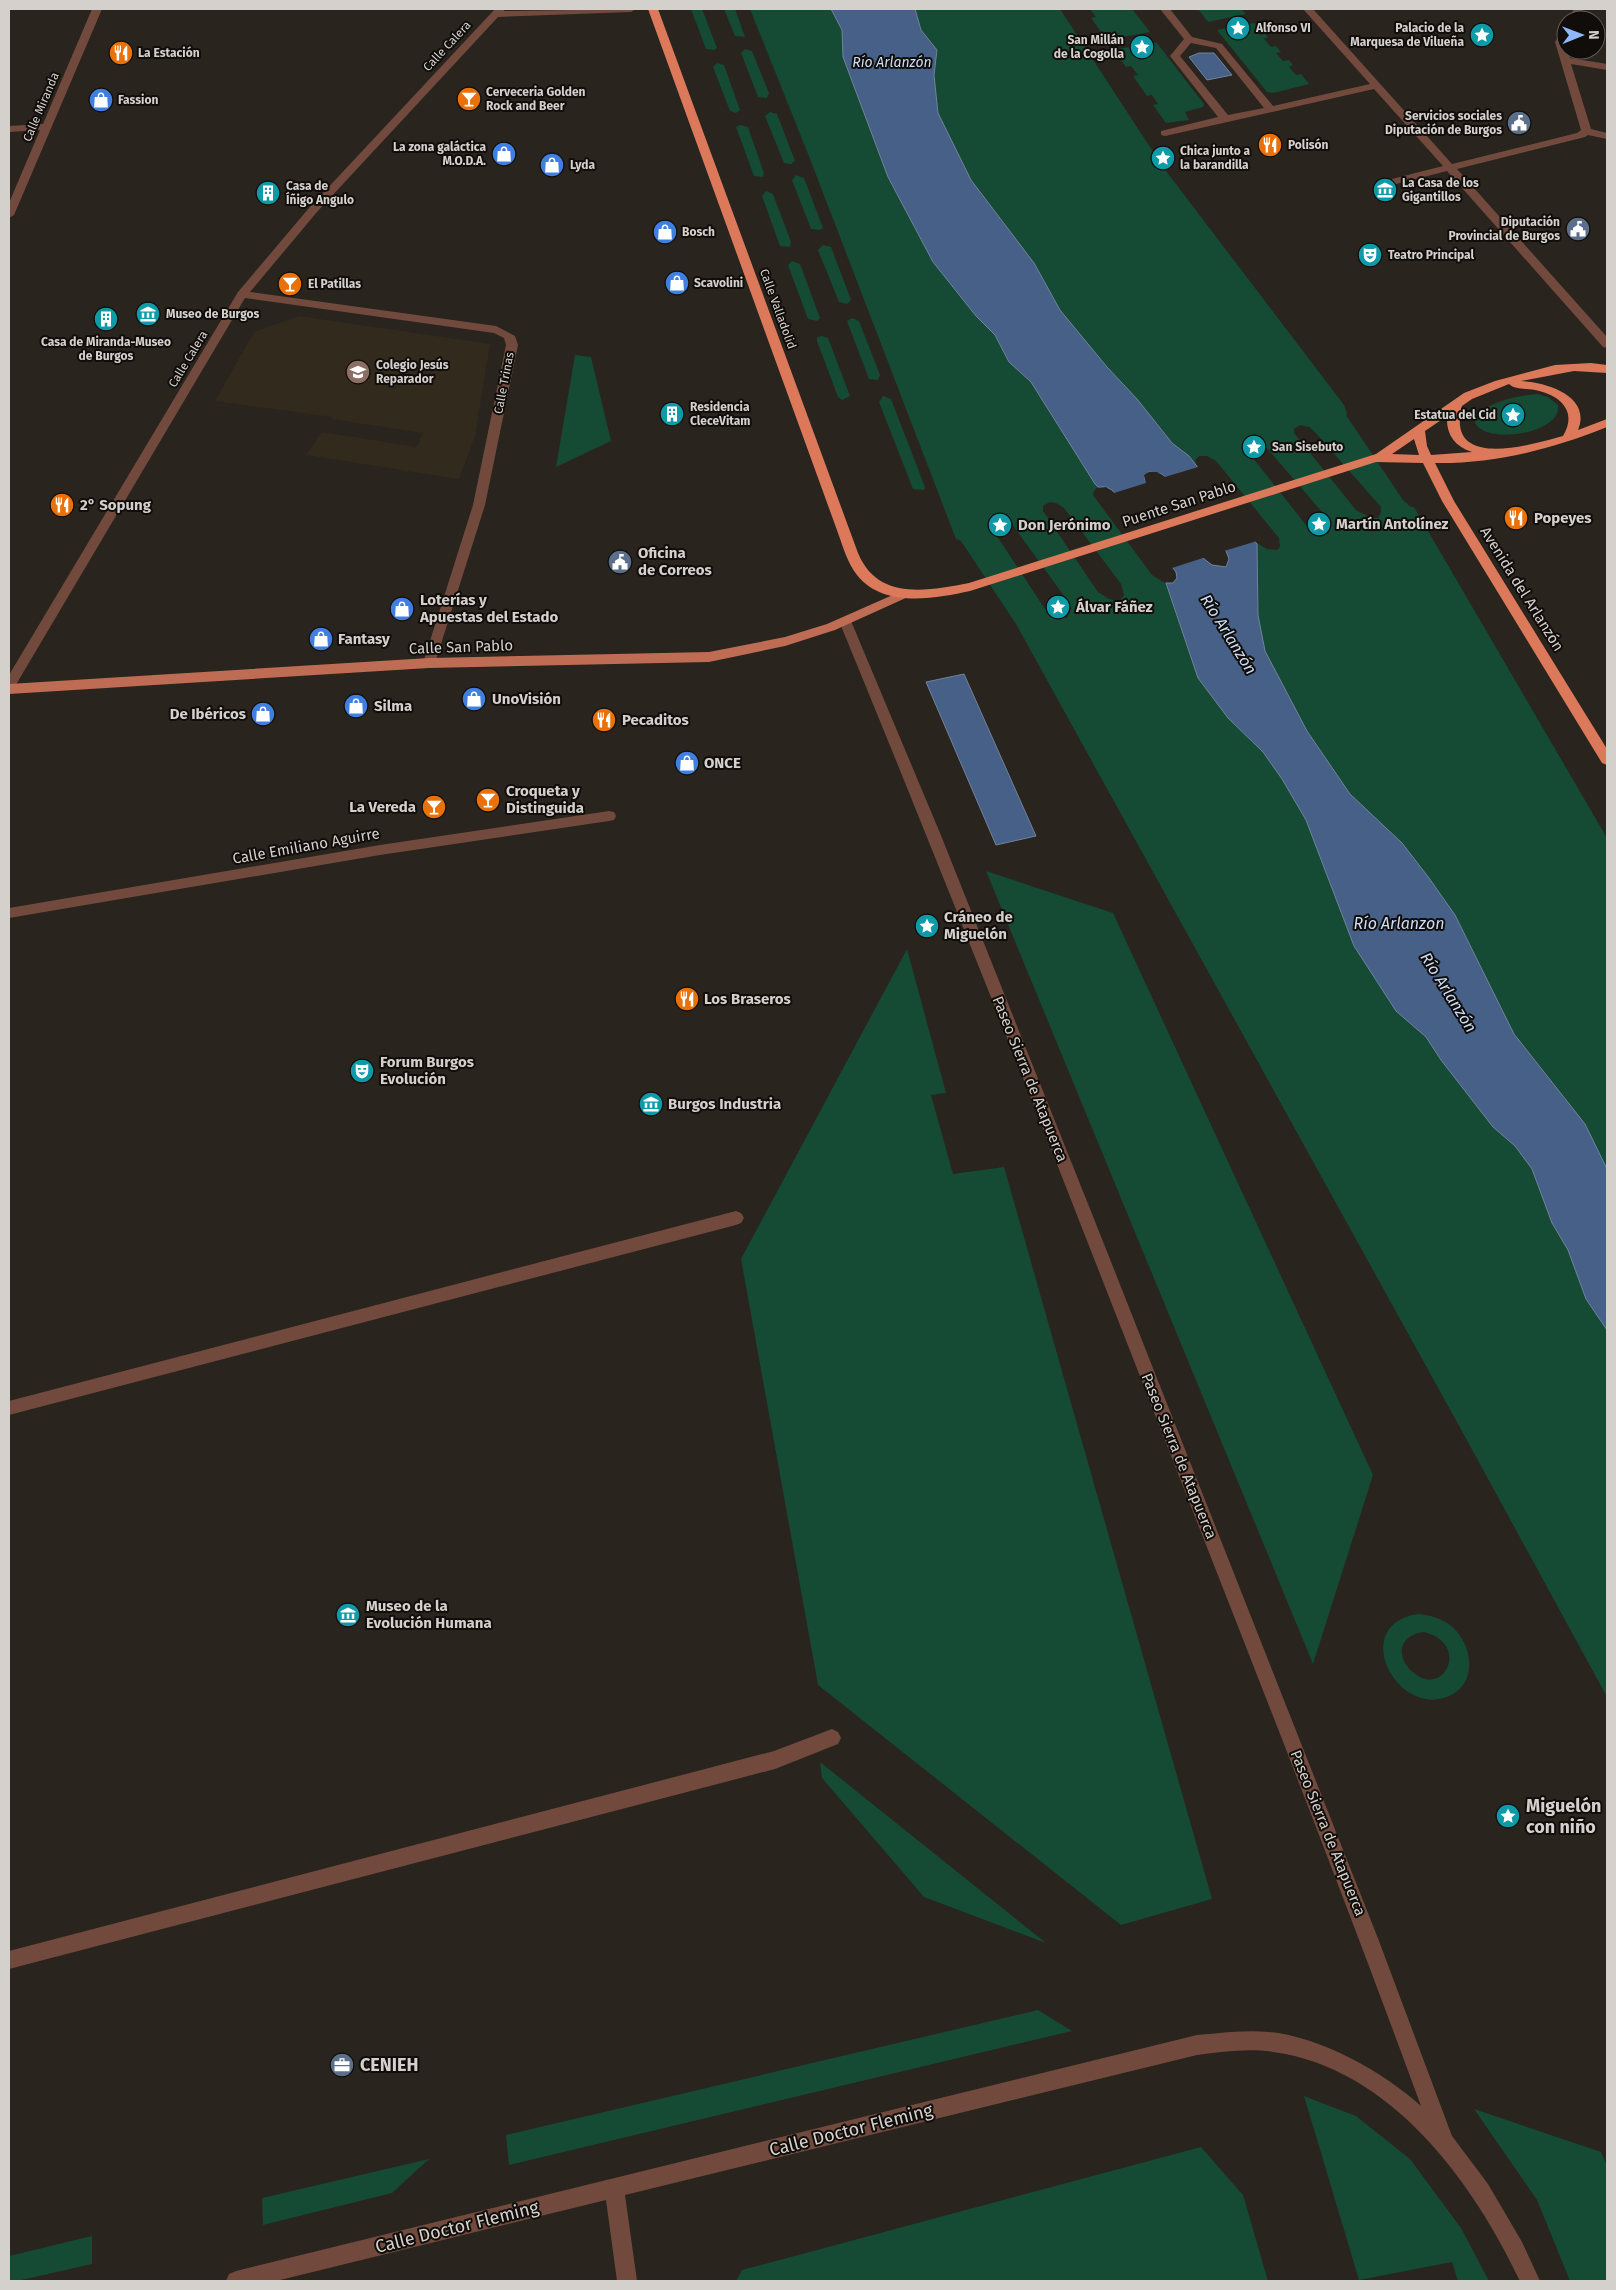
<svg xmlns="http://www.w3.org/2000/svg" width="1616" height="2290" font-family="'Fira Sans',sans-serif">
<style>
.built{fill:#332a1e}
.green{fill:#154a35;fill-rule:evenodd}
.water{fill:#466087;stroke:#71829c;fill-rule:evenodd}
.pier{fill:#29241d}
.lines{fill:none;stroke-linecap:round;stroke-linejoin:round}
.minor{fill:#724a3d;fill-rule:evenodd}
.major{fill:#be6c53;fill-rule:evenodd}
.highway{fill:#dc795a;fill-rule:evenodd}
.labels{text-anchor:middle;stroke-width:4;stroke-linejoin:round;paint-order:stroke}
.far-poi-label{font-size:12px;font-weight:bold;fill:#d4d0cc;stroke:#100d0a;text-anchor:start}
.far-street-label{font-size:12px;fill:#d4d0cc;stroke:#100d0a}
.far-water-label{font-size:14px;font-style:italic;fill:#ccddf7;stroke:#100d0a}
.street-label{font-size:15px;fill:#d4d0cc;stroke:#100d0a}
.poi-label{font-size:15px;font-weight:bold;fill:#d4d0cc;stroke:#100d0a;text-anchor:start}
.water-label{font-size:16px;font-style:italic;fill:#ccddf7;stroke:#100d0a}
.near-poi-label{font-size:18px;font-weight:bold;fill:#d4d0cc;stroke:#100d0a;text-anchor:start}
.near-street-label{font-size:18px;fill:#d4d0cc;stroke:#100d0a}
</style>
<rect width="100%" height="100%" fill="#29241d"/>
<path class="built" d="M299,316l191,28 -15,92 -16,43 -153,-24 16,-23 95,15 6,-14 -92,-14 1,-2 -117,-16 39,-69z"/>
<g class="green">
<path d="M691,9h11l15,39 -3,2 -8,-1z"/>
<path d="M724,9h11l10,28 -10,-1z"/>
<path d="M750,9h310l103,158 181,238 3,8 -1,2 57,85 8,7h3l193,331v859l-144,-264 -447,-809 -55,-83 -5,-2 -146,-380zM1300,425l9,2 5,4 67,76v5l-3,6 -9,-1 -13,-7 -62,-77v-4zM1253,440l12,6 64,74 2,7 -3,7 -14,-3 -8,-6 -61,-77 1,-6zM1199,456h8l9,5 63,77 1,9 -3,3 -10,-1 -12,-7 -29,9 3,8 -3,8 -14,-2 -9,-7 -29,10 3,9 -4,6 -10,-1 -11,-7 -59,-80 1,-4 4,-4 14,3 42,-19 44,-4 -3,-6zM1050,502l6,1 8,5 57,76 3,11 -4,6 -11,-2 -11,-7 -55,-81v-5zM1001,518l11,6 57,79 2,6 -4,9 -14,-4 -8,-5 -54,-82 2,-6z"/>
<path d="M1090,9h42l18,23 -43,8 -16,-22 5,-1z"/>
<path d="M1198,9h43l5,5 -38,8z"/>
<path d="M1254,23l4,4 -3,1 5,7 5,-1 3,3 -4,2 7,8 5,-1 5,6 -5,1 7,8 6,-1 4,5 -4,2 7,8 5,-1 8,10 -36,9 -6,-1 -50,-62 14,-3 4,5 10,-2 -3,-5z"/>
<path d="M1153,42l4,1 47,61 -1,3 -18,5 4,8 -23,3 -13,-18 5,-1 -6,-9 -5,1 -14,-20 5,-1 -7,-9 -5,1 -10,-14 1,-4 18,-3 4,5 8,-2 -3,-5z"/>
<path d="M745,49l7,2 17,42 -2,5 -9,-1 -17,-44z"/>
<path d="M717,63l7,2 16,45 -4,3 -6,-2 -17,-44z"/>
<path d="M770,112l7,2 18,47 -4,3 -7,-1 -19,-47z"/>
<path d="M740,125l8,2 16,46 -1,4 -9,-1 -18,-49z"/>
<path d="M796,175l8,3 19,50 -3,2 -9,-1 -19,-49z"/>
<path d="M766,191l7,3 18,48 -1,5 -10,-1 -18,-50z"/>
<path d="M823,245l8,2 20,53 -4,4 -8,-2 -21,-52z"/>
<path d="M792,261l8,3 20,54 -3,3 -9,-2 -20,-54z"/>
<path d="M852,318l7,3 21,54 -2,5 -9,-1 -22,-58z"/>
<path d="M822,336l6,2 22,58 -8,4 -4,-3 -21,-56v-4z"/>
<path d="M575,355l16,2 20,84 -55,26z"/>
<path d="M1537,394l11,3 10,8c5,31 -88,43 -84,10 18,-13 41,-19 63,-21z"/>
<path d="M883,396l8,3 34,88 -1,3 -11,-1 -34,-87z"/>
<path d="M986,871l127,42 260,562 -60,189z"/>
<path d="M907,949l39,144 -15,2 22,79 51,-7 208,732 -91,26 -303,-240 -77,-426z"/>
<path d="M1418,1614c12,1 22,4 32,11 21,16 29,54 3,69 -53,30 -107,-69 -35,-80zM1424,1632c47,12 20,66 -10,41 -6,-4 -11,-12 -12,-19 -2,-14 11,-21 22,-22z"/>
<path d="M820,1762l226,181 -122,-46 -102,-119z"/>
<path d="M1038,2010l34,21 -563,134 -3,-30z"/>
<path d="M1304,2096l52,20 54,43 51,69 28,53h-31l-6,-19 -93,18z"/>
<path d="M1474,2109l127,43 6,14v115h-37l-33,-81z"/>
<path d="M1201,2147l42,48 25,86h-532l6,-11z"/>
<path d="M429,2159l-37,34 -129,32 -1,-27z"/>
<path d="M92,2236v28l-75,17h-8v-25z"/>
</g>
<g class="water">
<path d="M831,9h84l6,21 16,20 -3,25 4,38 33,67 63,83 26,47 47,57 30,32 35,44 17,13 68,88 1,71 7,36 42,80 43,63 52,49 27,35 26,37 59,119 71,90 22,45v161l-21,-31 -18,-49 -16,-27 -20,-54 -17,-23 -22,-19 -52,-67 -15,-23 -30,-26 -42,-65 -48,-126 -24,-41 -19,-27 -35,-34 -30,-40 -32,-95h7l4,-5 -1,-6 -64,-82 -6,-3h-8l-3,-3 -64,-102 -22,-20 -14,-27 -19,-19 -43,-54 -45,-85 -45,-120 -1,-27zM1149,472l13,2 64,77 3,8 -3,8 -14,-2 -9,-7 -59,-79z"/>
<path d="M1199,53h15l18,22 -25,5 -18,-23z"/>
<path d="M964,674l72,162 -40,9 -70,-163z"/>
</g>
<path class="pier" d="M1195,459l65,85 -3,-3 -33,10 2,7 -65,-82 -11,-2 -3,4 58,78 11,7 -10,-6 -34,11 3,5 -1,2 -64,-83 -15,-3 11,-2 8,6 32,-10 -2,-8 5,-3h8l8,5 33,-10z"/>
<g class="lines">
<g class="minor">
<path d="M92,9h10l-88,206 -5,3v-15l31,-73 -31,2v-6l34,-2z"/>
<path d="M495,9h10l-1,2 132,-2 -5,3 -133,5 -181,195 -67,80 246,34 19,10 3,9 -33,160 -51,161h-10l-1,-3 50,-158 33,-160 -2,-7 -10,-5 -249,-35 -231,390 -5,2v-15l229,-383 71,-84z"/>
<path d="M1160,9h10l22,28 30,7 51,62 97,-22 -67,-75h10l139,155 125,-31 4,-3 -26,-88 8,-13 3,-1 -1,14 5,16 37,6v6l-36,-6 20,65 16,4v6l-19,-4 -3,2 -128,32 150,168v11l-4,-1 -156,-176 -51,13 -4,-1v-4l51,-13 -69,-77 -209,47 -4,-1v-4l57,-14 -48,-61 14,-17zM1191,43l25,5 48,60 -36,7 -48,-59z"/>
<path d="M1574,9h10l-7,11h-10z"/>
<path d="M845,617l6,4 89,212 164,411 275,697 73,195 36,48 34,58 18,39h-20c-47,-99 -129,-213 -247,-229 -25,-4 -51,0 -76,3l-572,140 12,86h-20l-11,-81 -330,81h-50l3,-7 7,-3 961,-236c24,-2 48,-5 72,-3 52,5 114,40 152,74 -81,-221 -167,-439 -253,-658 -108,-277 -216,-553 -329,-827z"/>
<path d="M609,811l5,1 2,4 -2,4 -5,1 -229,34 -371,63v-10l371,-63z"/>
<path d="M736,1211l5,2 3,5 -3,5 -5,2 -727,190v-14z"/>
<path d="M832,1729l6,3 3,6 -3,6 -63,25 -766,200v-18l765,-200z"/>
</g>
<path class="major" d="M904,590l4,1 2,3 -2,3 -73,33 -50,16 -76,16 -280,6 -420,26v-10l420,-26 280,-6 76,-15 42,-13z"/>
<path class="highway" d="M648,9h10l200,544c20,48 69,38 111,30l407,-129 88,-61 31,-12 60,-16 36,-2 16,2v8l-33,-2 -53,10c25,1 71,15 57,49l29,-11v8c-54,22 -113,37 -172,36l19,38 153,248v16l-5,-2 -160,-262 -19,-38 -47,-1 -406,129c-36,8 -87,17 -113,-16 -9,-11 -14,-28 -19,-42zM1509,384c6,6 18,4 26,6 25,5 43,21 28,46 -33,9 -118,35 -101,-30l10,-7zM1447,416c-1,18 7,30 25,36l-41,3 -4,-9 -2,-15zM1414,439l5,16 -27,-1z"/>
</g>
<defs>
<g id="sight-disc" transform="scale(1.25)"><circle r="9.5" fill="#0f9aa8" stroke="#100d0a"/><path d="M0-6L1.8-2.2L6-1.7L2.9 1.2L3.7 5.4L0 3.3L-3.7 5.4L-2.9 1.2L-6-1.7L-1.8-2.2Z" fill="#fff"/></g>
<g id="restaurant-disc" transform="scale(1.25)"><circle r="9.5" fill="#e8710a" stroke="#100d0a"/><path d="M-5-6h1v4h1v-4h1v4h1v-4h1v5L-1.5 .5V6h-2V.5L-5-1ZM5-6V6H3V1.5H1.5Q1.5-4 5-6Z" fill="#fff"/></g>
<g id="bar-disc" transform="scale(1.25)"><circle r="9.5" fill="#e8710a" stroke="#100d0a"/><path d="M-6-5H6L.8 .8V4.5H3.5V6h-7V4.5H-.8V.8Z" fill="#fff"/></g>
<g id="shop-disc" transform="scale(1.25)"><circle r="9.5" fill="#3f7fe0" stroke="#100d0a"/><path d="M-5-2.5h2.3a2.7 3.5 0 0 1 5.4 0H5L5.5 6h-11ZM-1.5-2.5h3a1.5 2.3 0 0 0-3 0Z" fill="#fff"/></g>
<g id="civic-disc" transform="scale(1.25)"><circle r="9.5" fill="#5c6f8a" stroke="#100d0a"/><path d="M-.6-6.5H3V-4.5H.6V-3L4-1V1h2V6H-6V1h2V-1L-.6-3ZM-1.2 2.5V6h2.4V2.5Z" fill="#fff"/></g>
<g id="museum-disc" transform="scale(1.25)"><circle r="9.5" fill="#0f9aa8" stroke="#100d0a"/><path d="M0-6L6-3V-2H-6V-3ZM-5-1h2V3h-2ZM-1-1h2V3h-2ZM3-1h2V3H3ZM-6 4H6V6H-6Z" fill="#fff"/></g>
<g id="building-disc" transform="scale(1.25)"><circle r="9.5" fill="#0f9aa8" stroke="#100d0a"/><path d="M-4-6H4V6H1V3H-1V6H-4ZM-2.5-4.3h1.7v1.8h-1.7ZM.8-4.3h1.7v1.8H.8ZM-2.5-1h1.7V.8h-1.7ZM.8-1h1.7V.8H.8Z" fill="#fff"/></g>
<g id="theatre-disc" transform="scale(1.25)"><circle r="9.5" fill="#0f9aa8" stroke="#100d0a"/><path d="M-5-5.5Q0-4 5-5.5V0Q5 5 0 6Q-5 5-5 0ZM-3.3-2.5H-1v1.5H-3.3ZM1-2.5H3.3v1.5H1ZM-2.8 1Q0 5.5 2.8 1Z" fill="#fff"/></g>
<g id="school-disc" transform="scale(1.25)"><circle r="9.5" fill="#8d6e63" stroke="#100d0a"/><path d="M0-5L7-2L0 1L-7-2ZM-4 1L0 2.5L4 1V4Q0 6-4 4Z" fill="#fff"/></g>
<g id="office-disc" transform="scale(1.25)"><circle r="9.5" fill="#5c6f8a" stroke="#100d0a"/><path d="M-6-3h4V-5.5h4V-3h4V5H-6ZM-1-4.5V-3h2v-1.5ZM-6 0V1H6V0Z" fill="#fff"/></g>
</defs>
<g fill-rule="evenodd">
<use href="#sight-disc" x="1238" y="28"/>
<use href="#sight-disc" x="1482" y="35"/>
<use href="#sight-disc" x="1142" y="47"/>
<use href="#restaurant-disc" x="121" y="53"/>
<use href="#bar-disc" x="469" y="99"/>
<use href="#shop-disc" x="101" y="100"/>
<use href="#civic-disc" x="1519" y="123"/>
<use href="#restaurant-disc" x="1270" y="145"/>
<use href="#shop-disc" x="504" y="154"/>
<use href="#sight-disc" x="1163" y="158"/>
<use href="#shop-disc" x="552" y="165"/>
<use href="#museum-disc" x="1385" y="190"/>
<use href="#building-disc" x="268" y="193"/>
<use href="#civic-disc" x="1578" y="229"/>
<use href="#shop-disc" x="665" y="232"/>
<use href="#theatre-disc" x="1370" y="255"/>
<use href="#shop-disc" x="677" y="283"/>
<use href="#bar-disc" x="290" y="284"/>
<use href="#museum-disc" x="148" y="314"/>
<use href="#building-disc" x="106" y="319"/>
<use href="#school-disc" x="358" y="372"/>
<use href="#building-disc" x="672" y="414"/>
<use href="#sight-disc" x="1513" y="415"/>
<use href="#sight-disc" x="1254" y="447"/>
<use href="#restaurant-disc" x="62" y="505"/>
<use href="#restaurant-disc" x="1516" y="518"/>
<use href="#sight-disc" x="1319" y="524"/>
<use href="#sight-disc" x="1000" y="525"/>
<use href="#civic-disc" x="620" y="562"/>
<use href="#sight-disc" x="1058" y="607"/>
<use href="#shop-disc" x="402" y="609"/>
<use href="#shop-disc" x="321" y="639"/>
<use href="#shop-disc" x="474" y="699"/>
<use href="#shop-disc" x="356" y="706"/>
<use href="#shop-disc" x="263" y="714"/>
<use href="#restaurant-disc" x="604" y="720"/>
<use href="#shop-disc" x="687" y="763"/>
<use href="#bar-disc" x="488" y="800"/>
<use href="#bar-disc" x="434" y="807"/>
<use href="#sight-disc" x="927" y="926"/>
<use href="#restaurant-disc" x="687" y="999"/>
<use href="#theatre-disc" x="362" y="1071"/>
<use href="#museum-disc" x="651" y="1104"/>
<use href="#museum-disc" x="348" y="1615"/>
<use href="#sight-disc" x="1508" y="1816"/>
<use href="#office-disc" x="342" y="2065"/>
</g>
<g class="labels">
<g class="far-poi-label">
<text x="1256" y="32">Alfonso VI</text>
<text x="1464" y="32" text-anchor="end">Palacio de la<tspan x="1464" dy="14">Marquesa de Vilueña</tspan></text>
<text x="1124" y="44" text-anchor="end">San Millán<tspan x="1124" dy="14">de la Cogolla</tspan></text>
<text x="138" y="57">La Estación</text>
<text x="486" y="96">Cerveceria Golden<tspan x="486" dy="14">Rock and Beer</tspan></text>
<text x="118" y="104">Fassion</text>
<text x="1502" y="120" text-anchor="end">Servicios sociales<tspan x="1502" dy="14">Diputación de Burgos</tspan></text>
<text x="1288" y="149">Polisón</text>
<text x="486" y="151" text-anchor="end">La zona galáctica<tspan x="486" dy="14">M.O.D.A.</tspan></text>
<text x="1180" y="155">Chica junto a<tspan x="1180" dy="14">la barandilla</tspan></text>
<text x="570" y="169">Lyda</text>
<text x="1402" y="187">La Casa de los<tspan x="1402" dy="14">Gigantillos</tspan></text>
<text x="286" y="190">Casa de<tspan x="286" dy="14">Íñigo Angulo</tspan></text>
<text x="1560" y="226" text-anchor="end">Diputación<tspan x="1560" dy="14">Provincial de Burgos</tspan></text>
<text x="682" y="236">Bosch</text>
<text x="1388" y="259">Teatro Principal</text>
<text x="694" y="287">Scavolini</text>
<text x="308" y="288">El Patillas</text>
<text x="166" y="318">Museo de Burgos</text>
<text x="106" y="346" text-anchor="middle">Casa de Miranda-Museo<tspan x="106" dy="14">de Burgos</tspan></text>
<text x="376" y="369">Colegio Jesús<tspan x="376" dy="14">Reparador</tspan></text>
<text x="690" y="411">Residencia<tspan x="690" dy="14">CleceVitam</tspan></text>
<text x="1496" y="419" text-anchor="end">Estatua del Cid</text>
<text x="1272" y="451">San Sisebuto</text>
</g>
<g class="far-street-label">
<text transform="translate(447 46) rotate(-47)" y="4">Calle Calera</text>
<text transform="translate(41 107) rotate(-67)" y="4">Calle Miranda</text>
<text transform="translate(778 309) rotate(70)" y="4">Calle Valladolid</text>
<text transform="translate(188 359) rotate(-59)" y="4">Calle Calera</text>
<text transform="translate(504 383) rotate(-79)" y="4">Calle Trinas</text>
</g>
<g class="far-water-label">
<text x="892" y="67">Río Arlanzón</text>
</g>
<g class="street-label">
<text transform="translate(1179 504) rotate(-18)" y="5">Puente San Pablo</text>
<text transform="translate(1522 589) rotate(58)" y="5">Avenida del Arlanzón</text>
<text transform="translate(461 647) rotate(-2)" y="5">Calle San Pablo</text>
<text transform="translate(306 846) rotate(-10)" y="5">Calle Emiliano Aguirre</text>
<text transform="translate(1030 1079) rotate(68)" y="5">Paseo Sierra de Atapuerca</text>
<text transform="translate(1179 1456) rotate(68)" y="5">Paseo Sierra de Atapuerca</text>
<text transform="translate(1328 1833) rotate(68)" y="5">Paseo Sierra de Atapuerca</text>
</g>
<g class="poi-label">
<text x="80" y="510">2° Sopung</text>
<text x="1534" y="523">Popeyes</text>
<text x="1336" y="529">Martín Antolínez</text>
<text x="1018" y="530">Don Jerónimo</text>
<text x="638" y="558">Oficina<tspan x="638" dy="17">de Correos</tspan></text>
<text x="420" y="605">Loterías y<tspan x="420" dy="17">Apuestas del Estado</tspan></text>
<text x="1076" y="612">Álvar Fáñez</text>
<text x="338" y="644">Fantasy</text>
<text x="492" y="704">UnoVisión</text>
<text x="374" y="711">Silma</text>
<text x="246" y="719" text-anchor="end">De Ibéricos</text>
<text x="622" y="725">Pecaditos</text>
<text x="704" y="768">ONCE</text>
<text x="506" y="796">Croqueta y<tspan x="506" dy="17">Distinguida</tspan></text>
<text x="416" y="812" text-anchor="end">La Vereda</text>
<text x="944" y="922">Cráneo de<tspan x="944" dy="17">Miguelón</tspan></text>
<text x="704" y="1004">Los Braseros</text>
<text x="380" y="1067">Forum Burgos<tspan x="380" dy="17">Evolución</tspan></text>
<text x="668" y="1109">Burgos Industria</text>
<text x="366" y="1611">Museo de la<tspan x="366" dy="17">Evolución Humana</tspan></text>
</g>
<g class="water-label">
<text transform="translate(1229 634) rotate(58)" y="6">Río Arlanzón</text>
<text x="1399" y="929">Río Arlanzon</text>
<text transform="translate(1449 992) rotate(58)" y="6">Río Arlanzón</text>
</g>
<g class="near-poi-label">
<text x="1526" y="1812">Miguelón<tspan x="1526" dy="21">con niño</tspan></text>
<text x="360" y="2071">CENIEH</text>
</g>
<g class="near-street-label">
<text transform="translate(851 2130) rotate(-14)" y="6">Calle Doctor Fleming</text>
<text transform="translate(457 2227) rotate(-14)" y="6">Calle Doctor Fleming</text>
</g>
</g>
<rect width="1616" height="2290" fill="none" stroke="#d4d0cc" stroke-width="20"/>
<g transform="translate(1581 35) rotate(89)"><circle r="24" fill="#100d0a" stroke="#5e5b58"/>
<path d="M0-4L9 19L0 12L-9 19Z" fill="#90b8fd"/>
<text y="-8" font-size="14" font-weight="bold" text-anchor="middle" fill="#d4d0cc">N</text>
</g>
</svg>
